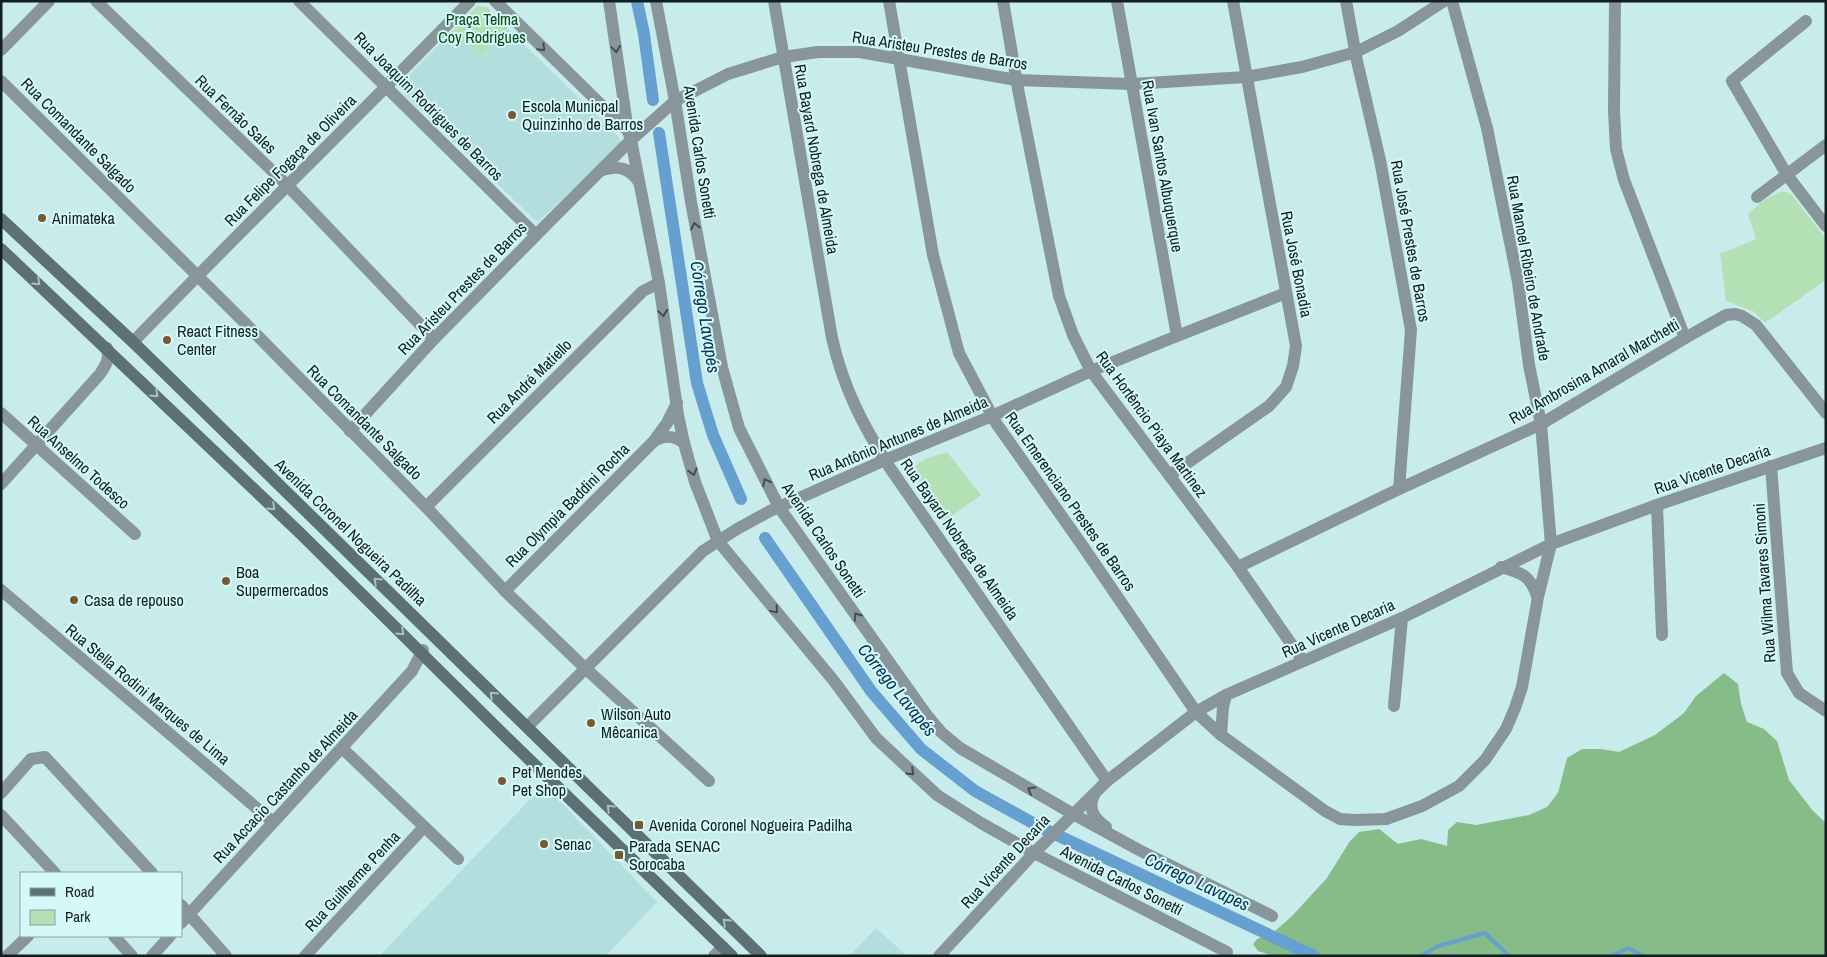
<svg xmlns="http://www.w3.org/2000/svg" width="1827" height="957" font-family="'Archivo Narrow',sans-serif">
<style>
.built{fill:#b2dfde}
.green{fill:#b4e0b6}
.forest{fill:#85bc87}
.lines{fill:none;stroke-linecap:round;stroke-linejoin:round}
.stream{stroke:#66a0d0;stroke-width:4}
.canal{stroke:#66a0d0;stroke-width:12}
.minor{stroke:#88959a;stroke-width:12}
.tertiary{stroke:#88959a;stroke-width:12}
.secondary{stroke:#5c7076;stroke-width:12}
.oneway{stroke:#414e50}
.oneway2{stroke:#a5c2c5}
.poi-dot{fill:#78582e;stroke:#d5f9f9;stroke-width:2}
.labels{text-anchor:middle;stroke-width:4;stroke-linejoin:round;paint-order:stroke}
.park-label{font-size:16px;fill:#0b4817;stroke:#d5f9f9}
.street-label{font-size:16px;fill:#121f1f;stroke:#d5f9f9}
.poi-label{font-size:16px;fill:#121f1f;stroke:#d5f9f9;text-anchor:start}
.water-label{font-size:18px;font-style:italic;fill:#073656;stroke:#d5f9f9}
</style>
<rect width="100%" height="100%" fill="#c8eceb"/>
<g class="built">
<path d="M508,29l111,108 2,5 -1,3 -79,74 -3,2 -4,-2 -131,-126 -2,-6 3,-6 49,-51 28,26z"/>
<path d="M544,785l113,117 -51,54h-227z"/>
<path d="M876,928l31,28h-58z"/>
</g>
<g class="green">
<path d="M477,6l10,1 21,22 -27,27 -28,-26z"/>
<path d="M1780,192h7l5,3 34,44v41l-61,43 -12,-12 -27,-10 -6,-47 36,-15 -8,-25 16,-14z"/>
<path d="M947,452l34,43 -35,25 -33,-46c2,-16 21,-17 34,-22z"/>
</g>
<path class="forest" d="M1724,673l14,11 3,20 6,18 17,7 13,12 12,39 24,31 13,12v133h-552l-16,-5 -5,-7 4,-5 18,-8 17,-15 35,-38 23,-37 9,-9 20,-3 19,15 23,-5 26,7 1,-16 9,-8 19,3 53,-10 18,-8 11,-14 9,-35 15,-9h19l18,3 36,-17 29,-22 12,-17z"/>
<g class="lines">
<g class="stream">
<path d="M1421,956l17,-10 47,-13 24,23"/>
<path d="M1611,956l17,-8 15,8"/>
</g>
<g class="canal">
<path d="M637,1l7,33 9,66"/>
<path d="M659,133l38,250 16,52 28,64"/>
<path d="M765,538l106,153 50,58 54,42 65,36 274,129"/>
</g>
<g class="minor">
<path d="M96,1l192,185 146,153"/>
<path d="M299,1l237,234"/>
<path d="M495,1l133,130"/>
<path d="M774,1l58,337c11,49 31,88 58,130l217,313"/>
<path d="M889,1l44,254 26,98 37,70 86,122 114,167 25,23 104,76 15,8 15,1 31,-1 36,-13 37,-20 26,-26 21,-31 9,-21 7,-21 16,-90 13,-53 -10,-120 -12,-59 -11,-83 -31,-154 -35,-127"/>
<path d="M1003,1l15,88 41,207 14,39 18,36 147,196 65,94"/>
<path d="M1117,1l60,335"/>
<path d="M1346,1l11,60 23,99 31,170 -12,159"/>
<path d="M1615,1l-1,110 2,38 8,31 61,158"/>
<path d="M1806,21l-74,60 55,94 39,51"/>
<path d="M1,81l244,242 181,184 79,84 80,77 124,113"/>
<path d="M600,171c17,-6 29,-4 39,11"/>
<path d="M1757,197l69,-52"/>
<path d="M133,342c111,-115 226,-226 337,-341"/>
<path d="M1,413l134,121"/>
<path d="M350,431l84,-92 115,-117 82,-82 44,-39 53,-27 55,-17 35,-5h42l156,28 116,4 114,-7 56,-10 54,-15 42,-21 46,-30"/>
<path d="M653,442c11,-7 20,-7 31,1"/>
<path d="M1771,466l16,207 12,20 27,18"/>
<path d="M1170,475l99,-69 17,-19 7,-21 3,-20 -63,-345"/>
<path d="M1,484l99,-110c6,-9 10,-15 7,-26"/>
<path d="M1657,505l5,130"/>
<path d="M426,507l217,-216 16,-8"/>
<path d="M1238,567l161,-78 142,-65 144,-86 41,-23 9,-1 7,2 14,9 70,88"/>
<path d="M1501,567c21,6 29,8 36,29"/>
<path d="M1,590l272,232"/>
<path d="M505,591l148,-149 14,-19 10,-20"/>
<path d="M1394,706l8,-88"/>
<path d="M527,727l176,-176 34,-22 33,-18 115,-51 107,-44 99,-45 76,-31 119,-47"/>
<path d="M1221,735l2,-28 3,-12"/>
<path d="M342,748l116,111"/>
<path d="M1,793l30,-34 14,-2 107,116"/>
<path d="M1095,793c-8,15 -2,25 11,34"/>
<path d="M1073,814l66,36 133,66"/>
<path d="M1,815l54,58"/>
<path d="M1034,853l193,99"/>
<path d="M181,905l45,51"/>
<path d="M181,923l231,-252 11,-21"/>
<path d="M114,936l18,20"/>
<path d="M7,956l21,-20"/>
<path d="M152,956l18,-20"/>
<path d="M305,956l119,-129"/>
<path d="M714,956l9,-9"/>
</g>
<g class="tertiary">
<path d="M609,1l19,130 3,9 28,143 19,132 6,28 11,39 23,59 116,140 42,57 61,57 44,28 53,30"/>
<path d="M656,1l19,100 16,101 31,165 17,61 40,79 147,207 15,18 19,16 113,66"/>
<path d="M1,50l48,-49"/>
<path d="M939,956l95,-103 73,-72 89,-69 30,-17 176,-77 149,-74 106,-39 169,-57"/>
</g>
<g class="secondary">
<path d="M1,219l132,123 628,614"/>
<path d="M1,249l300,285 203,201 228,221"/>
</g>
</g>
<defs><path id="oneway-chevron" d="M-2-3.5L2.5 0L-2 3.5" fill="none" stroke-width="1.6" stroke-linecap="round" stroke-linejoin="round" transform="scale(1.25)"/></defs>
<g class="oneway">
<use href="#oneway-chevron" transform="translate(542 48) rotate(45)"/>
<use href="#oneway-chevron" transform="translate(616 49) rotate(82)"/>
<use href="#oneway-chevron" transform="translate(695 226) rotate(-101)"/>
<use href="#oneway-chevron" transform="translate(663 313) rotate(82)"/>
<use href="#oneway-chevron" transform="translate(693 472) rotate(74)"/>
<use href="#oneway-chevron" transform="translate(766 482) rotate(-117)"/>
<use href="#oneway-chevron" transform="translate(775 610) rotate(50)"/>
<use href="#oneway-chevron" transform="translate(857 616) rotate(-125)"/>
<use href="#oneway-chevron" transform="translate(911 772) rotate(43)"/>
<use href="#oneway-chevron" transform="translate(1031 790) rotate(-150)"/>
</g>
<g class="oneway2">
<use href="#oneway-chevron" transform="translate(37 282) rotate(43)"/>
<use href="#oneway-chevron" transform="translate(155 394) rotate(44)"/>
<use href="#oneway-chevron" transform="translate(272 507) rotate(44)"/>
<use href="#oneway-chevron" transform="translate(377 581) rotate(-136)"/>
<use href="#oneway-chevron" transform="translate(401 632) rotate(44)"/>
<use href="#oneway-chevron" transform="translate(493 695) rotate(-136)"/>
<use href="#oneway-chevron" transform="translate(610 808) rotate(-136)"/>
<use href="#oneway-chevron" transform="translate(726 922) rotate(-136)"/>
</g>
<g class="poi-dot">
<circle cx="512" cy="115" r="5"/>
<circle cx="42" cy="218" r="5"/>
<circle cx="167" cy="340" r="5"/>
<circle cx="226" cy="581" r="5"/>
<circle cx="74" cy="600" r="5"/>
<circle cx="591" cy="723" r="5"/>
<circle cx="502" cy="781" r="5"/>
<rect x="634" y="820" width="10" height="10" rx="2.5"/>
<circle cx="544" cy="844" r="5"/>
<rect x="614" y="850" width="10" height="10" rx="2.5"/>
</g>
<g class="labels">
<g class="park-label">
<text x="482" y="25">Praça Telma<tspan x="482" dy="18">Coy Rodrigues</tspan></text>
</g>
<g class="street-label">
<text transform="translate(940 50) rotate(9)" y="6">Rua Aristeu Prestes de Barros</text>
<text transform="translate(429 106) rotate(45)" y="6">Rua Joaquim Rodrigues de Barros</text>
<text transform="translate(236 114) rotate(44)" y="6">Rua Fernão Sales</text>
<text transform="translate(79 135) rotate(45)" y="6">Rua Comandante Salgado</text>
<text transform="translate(700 152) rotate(81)" y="6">Avenida Carlos Sonetti</text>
<text transform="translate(817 159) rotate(80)" y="6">Rua Bayard Nobrega de Almeida</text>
<text transform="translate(290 160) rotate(-45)" y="6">Rua Felipe Fogaça de Oliveira</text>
<text transform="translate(1163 166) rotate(80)" y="6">Rua Ivan Santos Albuquerque</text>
<text transform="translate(1411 241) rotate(80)" y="6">Rua José Prestes de Barros</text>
<text transform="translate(1297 264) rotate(79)" y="6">Rua José Bonadia</text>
<text transform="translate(1529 268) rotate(80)" y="6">Rua Manoel Ribeiro de Andrade</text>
<text transform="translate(462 288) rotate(-46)" y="6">Rua Aristeu Prestes de Barros</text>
<text transform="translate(1594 371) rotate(-30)" y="6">Rua Ambrosina Amaral Marchetti</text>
<text transform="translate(529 381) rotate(-45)" y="6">Rua André Matiello</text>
<text transform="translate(365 422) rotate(45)" y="6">Rua Comandante Salgado</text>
<text transform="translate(1152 424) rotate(54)" y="6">Rua Hortêncio Piaya Martinez</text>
<text transform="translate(898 438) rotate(-23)" y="6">Rua Antônio Antunes de Almeida</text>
<text transform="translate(79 462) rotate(42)" y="6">Rua Anselmo Todesco</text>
<text transform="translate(1712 469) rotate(-19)" y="6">Rua Vicente Decaria</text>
<text transform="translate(1071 501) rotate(55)" y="6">Rua Emerenciano Prestes de Barros</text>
<text transform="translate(567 505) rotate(-45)" y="6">Rua Olympia Baddini Rocha</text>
<text transform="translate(351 532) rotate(44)" y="6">Avenida Coronel Nogueira Padilha</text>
<text transform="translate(960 539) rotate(55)" y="6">Rua Bayard Nobrega de Almeida</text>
<text transform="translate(824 540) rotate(56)" y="6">Avenida Carlos Sonetti</text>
<text transform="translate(1764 583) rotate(-94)" y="6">Rua Wilma Tavares Simoni</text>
<text transform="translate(1338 628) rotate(-24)" y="6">Rua Vicente Decaria</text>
<text transform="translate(148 694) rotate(40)" y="6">Rua Stella Rodini Marques de Lima</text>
<text transform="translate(285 786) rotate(-47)" y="6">Rua Accacio Castanho de Almeida</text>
<text transform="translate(1005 861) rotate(-47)" y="6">Rua Vicente Decaria</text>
<text transform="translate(1122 880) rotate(27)" y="6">Avenida Carlos Sonetti</text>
<text transform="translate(352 881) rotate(-47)" y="6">Rua Guilherme Penha</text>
</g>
<g class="poi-label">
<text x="522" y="112">Escola Municpal<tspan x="522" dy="18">Quinzinho de Barros</tspan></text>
<text x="52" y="224">Animateka</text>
<text x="177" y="337">React Fitness<tspan x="177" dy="18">Center</tspan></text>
<text x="236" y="578">Boa<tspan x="236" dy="18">Supermercados</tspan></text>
<text x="84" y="606">Casa de repouso</text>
<text x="601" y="720">Wilson Auto<tspan x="601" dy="18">Mêcanica</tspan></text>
<text x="512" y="778">Pet Mendes<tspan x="512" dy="18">Pet Shop</tspan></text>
<text x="649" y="831">Avenida Coronel Nogueira Padilha</text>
<text x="554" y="850">Senac</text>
<text x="629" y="852">Parada SENAC<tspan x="629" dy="18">Sorocaba</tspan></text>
</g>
<g class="water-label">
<text transform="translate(705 317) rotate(81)" y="6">Córrego Lavapés</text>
<text transform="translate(897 690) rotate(51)" y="6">Córrego Lavapés</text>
<text transform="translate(1197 882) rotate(25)" y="6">Córrego Lavapes</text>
</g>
</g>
<rect width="1827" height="957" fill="none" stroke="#121f1f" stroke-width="5"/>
<rect x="20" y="872" width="162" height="65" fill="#d5f9f9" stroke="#87a2a2"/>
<rect x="30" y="888" width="25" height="8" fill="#5c7076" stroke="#87a2a2"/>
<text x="65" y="897" font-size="15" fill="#121f1f">Road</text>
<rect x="30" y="910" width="25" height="15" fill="#b4e0b6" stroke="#87a2a2"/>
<text x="65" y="922" font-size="15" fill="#121f1f">Park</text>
</svg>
